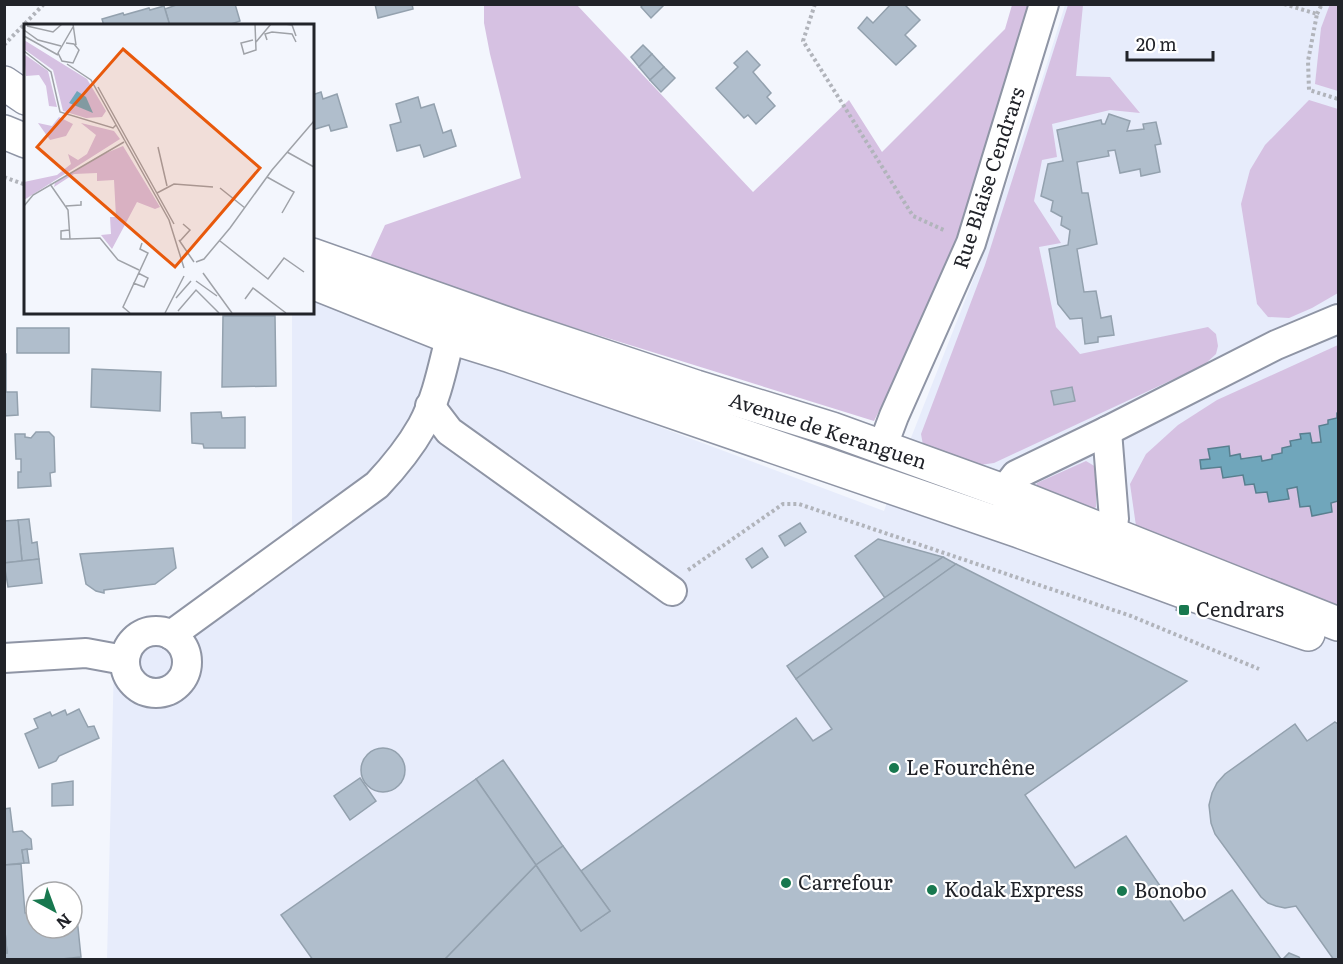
<svg xmlns="http://www.w3.org/2000/svg" width="1343" height="964" font-family="Literata,serif">
<style>
.built{fill:#e7ecfb}
.green{fill:#d6c1e2}
.water{fill:#70a6bb;stroke:#587f8f;stroke-width:1.5}
.building{fill:#b0becc;stroke:#93a1ae;stroke-width:1.5}
.lines{fill:none;stroke-linecap:round;stroke-linejoin:round}
.minor-casing{stroke:#8f95a5;stroke-width:32}
.major-casing{stroke:#8f95a5;stroke-width:36}
.path{stroke:#b1b4bb;stroke-width:4;stroke-dasharray:3 3;stroke-linecap:butt}
.minor{stroke:#fff;stroke-width:28}
.major{stroke:#fff;stroke-width:33}
.poi-dot{fill:#18784f;stroke:#fff;stroke-width:2}
.labels{text-anchor:middle;stroke-width:4.5;stroke-linejoin:round;paint-order:stroke}
.street-label{font-size:20px;fill:#212329;stroke:#fff}
.poi-label{font-size:20px;fill:#212329;stroke:#fff;text-anchor:start}
.inset-road{fill:none;stroke:#9fa2a8;stroke-width:1.5}
.view{fill:#e8590c;fill-opacity:0.15;stroke:#e8590c;stroke-width:3}
.inset-edge{fill:none;stroke:#212329;stroke-width:3}
</style>
<rect width="100%" height="100%" fill="#f3f6fd"/>
<path class="built" d="M1065,5h273v954l-1231,1 7,-300 178,-124v-224h20v-15l572,214 23,-63 70,-178 63,-184z"/>
<g class="green">
<path d="M1330,4l8,1v86l-23,-7 6,-56z"/>
<path d="M484,5h93l176,187 96,-92 33,52 123,-123 7,-24h22l-76,249 -84,167 -344,-107 -160,-56 15,-33 136,-47 -31,-124 -6,-31z"/>
<path d="M1068,5h15l-7,71 34,1 30,36 -30,-3 -58,14 5,33 -15,3 -8,41 27,42 -22,4 17,80 24,27 128,-27 8,7 2,12 -2,8 -12,11 -210,98 -22,3 -49,-21 -2,-11 64,-169z"/>
<path d="M1309,100l29,9v184l-26,15 -23,10 -21,-1 -11,-13 -16,-100 9,-34 15,-25z"/>
<path d="M1338,345v260l-201,-72 -7,-49 16,-30 32,-29 39,-25z"/>
<path d="M1086,461l10,6v40l-5,4 -56,-21 2,-7z"/>
</g>
<path class="water" d="M1338,412v89l-7,2 1,9 -20,4 -2,-10 -10,1 -3,-20 -10,2 2,10 -20,3 -2,-10 -11,1 -2,-9 -9,1 -2,-10 -20,3 -2,-11 -20,2 -1,-9 10,-1 -2,-10 21,-3 1,10 10,-2 1,5 20,-3 1,5 10,-2v-4l10,-2v-5l9,-2 -1,-5 11,-2 -1,-5 10,-1 2,10 9,-1 -2,-16 9,-2v-4l9,-2v-5z"/>
<g class="building">
<path d="M179,4h56l5,17 -15,5h-55l-5,-17z"/>
<path d="M375,4h37l1,5 -35,9z"/>
<path d="M643,4h22l-14,14 -10,-11z"/>
<path d="M891,4h13l16,16 -15,15 11,11 -20,19 -38,-37 9,-11 6,6z"/>
<path d="M164,6l6,20h-66l-2,-7 21,-6 1,2 25,-7 1,2z"/>
<path d="M643,45l9,9 -13,13 -8,-10z"/>
<path d="M747,51l13,14 -7,7 18,21 -4,4 8,9 -19,18 -8,-9 -4,3 -28,-30 22,-21 -4,-4z"/>
<path d="M652,54l12,13 -14,13 -11,-13z"/>
<path d="M664,67l11,11 -14,14 -11,-12z"/>
<path d="M321,92l2,7 14,-5 10,33 -16,4 -2,-6 -17,5v-35z"/>
<path d="M418,97l3,11 13,-4 9,29 8,-3 5,16 -32,11 -4,-12 -23,6 -7,-26 11,-3 -5,-18z"/>
<path d="M1109,114l21,7 -3,10 17,-2 -1,-5 13,-2 5,22 -6,1 5,27 -19,4 -1,-7 -20,4 -5,-23 -7,1 1,5 -32,6 5,31h6l9,51 -20,5 7,43 12,-1 5,27 10,-2 3,19 -16,2v5l-13,2 -3,-26 -12,1 -12,-15 -9,-55 19,-4 2,-15 -9,-5 1,-8 -11,-6 2,-10 -12,-5 7,-32 15,-3 -6,-31 44,-10 1,4h3z"/>
<path d="M223,316h52l1,70 -54,1z"/>
<rect x="17" y="328" width="52" height="25"/>
<rect x="4" y="354" width="2" height="38"/>
<path d="M92,369l69,3 -1,39 -69,-4z"/>
<path d="M1072,387l3,14 -21,4 -3,-14z"/>
<path d="M4,392h13l1,23 -14,1z"/>
<path d="M221,412l1,6 23,-1v31h-41l-1,-4 -11,-1 -1,-30z"/>
<path d="M36,432h13l5,5 1,35 -5,1 1,13 -33,2v-16h3v-13h-5l-1,-25h10v3l6,1z"/>
<path d="M29,519l3,24 5,-1 2,17 -17,2 -4,-41z"/>
<path d="M18,520l4,41 -18,2v-42z"/>
<path d="M800,523l6,9 -21,14 -6,-10z"/>
<path d="M878,539l65,18 -58,41 -30,-42z"/>
<path d="M173,548l3,20 -21,16 -51,6v3l-8,-2 -10,-7 -6,-30z"/>
<path d="M762,548l6,9 -16,11 -6,-9z"/>
<path d="M943,557l13,7 -160,115 -9,-13z"/>
<path d="M39,559l3,24 -34,4 -4,-24z"/>
<path d="M956,564l231,117 -162,114 50,73 51,-32 58,85 48,-31 49,69 -837,1 92,-95 45,66 29,-20 -29,-40 215,-153 17,23 19,-12 -36,-50z"/>
<path d="M1178,604l13,4 -3,7 -12,-5z"/>
<path d="M79,709l9,18 6,-1 5,12 -40,18 -3,5 -17,7 -14,-34 13,-6 -4,-9 16,-7 2,4 13,-6 2,5z"/>
<path d="M1335,722l3,2v236h-4l-38,-54 -11,2 -9,-2 -8,-3 -7,-6 -46,-63 -4,-11 -2,-18 3,-12 5,-10 8,-9 70,-50 12,17z"/>
<circle cx="383" cy="770" r="22"/>
<path d="M503,760l60,86 -27,19 -60,-86z"/>
<path d="M360,778l16,23 -26,19 -16,-24z"/>
<path d="M476,779l60,86 -92,95h-131l-32,-45z"/>
<path d="M73,781v24l-21,1v-22z"/>
<path d="M10,808l3,24 9,-1 9,8 1,10 -10,1 2,13 -20,2v-56z"/>
<path d="M563,846l47,65 -29,20 -45,-66z"/>
<path d="M27,849l2,14h-5l-2,-13z"/>
<path d="M21,864l4,49 11,-1v16h36v-20h4l5,49 -29,3h-48v-7h3l-3,-32v-56z"/>
<path d="M4,921l3,32h-3z"/>
<path d="M1289,953l10,4 2,3h-19z"/>
</g>
<g class="lines">
<g class="minor-casing">
<g id="minor">
<path d="M430,406l19,25 223,160"/>
<path d="M882,448l12,-32 77,-173 73,-239"/>
<path d="M1009,513c-2,-17 -5,-24 7,-38l91,-44 169,-86 62,-26"/>
<path d="M1088,545h3l9,-5 6,-7 8,-14 -7,-88"/>
<circle cx="156" cy="662" r="31"/>
<path d="M171,635l206,-150c17,-18 32,-36 45,-59 18,-33 23,-74 34,-110"/>
<path d="M4,658l82,-5 38,7"/>
</g>
</g>
<g class="major-casing">
<g id="major">
<path d="M4,83l22,15"/>
<path d="M4,132l22,9"/>
<path d="M312,255l204,72 180,60 136,42 174,63 332,132"/>
<path d="M312,282l138,55 58,18 511,176 166,61 123,42"/>
</g>
</g>
<g class="path">
<path d="M815,4l-12,37 110,175 33,15"/>
<path d="M1284,4l33,10 -9,47 1,29 29,9"/>
<path d="M1317,14l5,-10"/>
<path d="M4,45l40,-41"/>
<path d="M4,177l22,8"/>
<path d="M688,570l95,-66h16l332,112 128,53"/>
</g>
<use href="#minor" class="minor"/>
<use href="#major" class="major"/>
</g>
<g class="poi-dot">
<rect x="1178" y="604" width="12" height="12" rx="3"/>
<circle cx="894" cy="768" r="6"/>
<circle cx="786" cy="883" r="6"/>
<circle cx="932" cy="890" r="6"/>
<circle cx="1122" cy="891" r="6"/>
</g>
<g class="labels">
<g class="street-label">
<text transform="translate(989 178) rotate(-72)" y="7">Rue Blaise Cendrars</text>
<text transform="translate(828 431) rotate(18)" y="7">Avenue de Keranguen</text>
</g>
<g class="poi-label">
<text x="1196" y="617">Cendrars</text>
<text x="906" y="775">Le Fourchêne</text>
<text x="798" y="890">Carrefour</text>
<text x="944" y="897">Kodak Express</text>
<text x="1134" y="898">Bonobo</text>
</g>
</g>
<g transform="translate(24 24)">
<rect width="290" height="290" fill="#f3f6fd"/>
<path d="M0,16l63,39 19,32 -4,6 -16,1 -23,-7 -10,-41 -29,-21zM0,30l24,17 9,36 -8,-1 -3,-20 -7,-11 -13,1zM35,93l14,7 -7,12 -16,4 -12,-17 14,3zM57,99l33,8 6,8 -96,61v-18l33,-7 14,-11 -3,-10 10,6 9,-6 9,-19zM99,122l37,61 -5,2 -18,-7 -25,47 -11,-14 10,-1 -1,-17h6l-2,-37 -17,1v-8l-23,1 -20,13 1,-4 44,-27z" fill="#d6c1e2"/>
<path d="M53,67l9,6 7,16 -24,-10z" fill="#70a6bb"/>
<path class="inset-road" d="M49,0l3,21M261,0l7,1 4,11M3,2l26,6 9,-8M0,6l14,10 23,6M0,12l34,19M229,16l-12,3 3,11 12,-4 -1,-26M243,16l-2,-6 7,-2 20,2 4,8M232,18l15,-18M42,19l8,1 5,6 -6,13 -11,-2 -4,-8 15,-26M0,27l27,21 9,40 53,16 3,-3M43,40l24,16 78,140 15,48M74,63l76,137M134,123l9,39M263,128l27,15M243,153l27,15 -12,21M26,160l18,26 2,29 30,-1 18,22 21,10M196,164l25,20M133,169l17,-9 39,3M0,182l9,-11 91,-53M42,182l15,-1v-4M45,206l-8,1v8h9M155,216l15,22M156,217l10,-11 -7,-6M196,217l48,38 16,-21 20,14M172,238l8,-3 26,-31 42,-58 42,-49M179,249l29,40M172,257l21,15M109,259l11,4 4,-9 -10,-5M152,274l15,-17M221,275l8,-11 33,25M154,287l18,-21 23,23M106,289l-7,-6 25,-54 -8,-4 2,-6M141,289l19,-37"/>
<path class="view" d="M99,25l137,119 -85,99 -138,-120z"/>
<rect width="290" height="290" class="inset-edge"/>
</g>
<rect width="1343" height="964" fill="none" stroke="#212329" stroke-width="12"/>
<g transform="translate(54 910) rotate(139)"><circle r="28" fill="#ffffff" stroke="#a6a7a9" stroke-width="1.5"/>
<path d="M0-4.5L10 22L0 15L-10 22Z" fill="#18784f"/>
<text y="-9" font-size="16" font-weight="bold" text-anchor="middle" fill="#212329">N</text>
</g>
<path d="M1127 51v9h86v-9" fill="none" stroke="#212329" stroke-width="3"/>
<text x="1136" y="51" font-size="18" fill="#212329" stroke="#ffffff" stroke-width="4.5" paint-order="stroke">20 m</text>
</svg>
